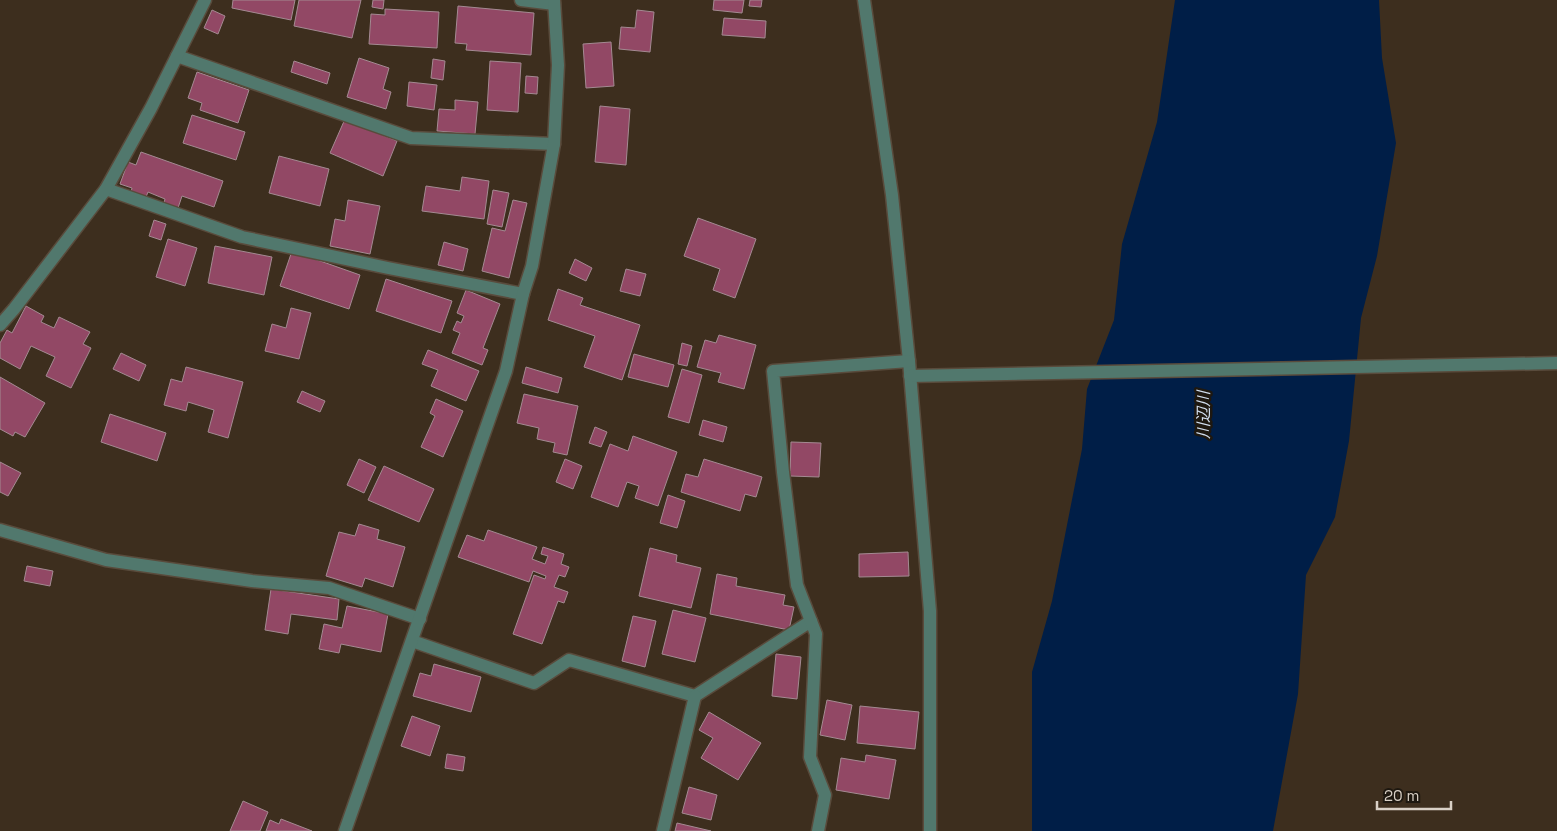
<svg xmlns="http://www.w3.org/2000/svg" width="1557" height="831" font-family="'Space Grotesk','Noto Sans JP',sans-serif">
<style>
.water{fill:#001e47}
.building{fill:#924865;stroke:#a48a92}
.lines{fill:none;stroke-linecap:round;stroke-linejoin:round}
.minor-casing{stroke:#594b3c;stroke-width:15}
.minor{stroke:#51786d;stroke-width:12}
.labels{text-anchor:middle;stroke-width:5;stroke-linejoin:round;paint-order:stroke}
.water-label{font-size:16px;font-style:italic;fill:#d1deef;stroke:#1e1810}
</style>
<rect width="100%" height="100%" fill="#3d2e1e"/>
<path class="water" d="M1175,0h204l3,58 14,85 -19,113 -16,62 -12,123 -14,76 -29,58 -8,119 -25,137h-241v-159l20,-71 30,-152 5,-60 27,-69 8,-76 35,-122z"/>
<g class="building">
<path d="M233,0h62l-4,20 -59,-12z"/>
<path d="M299,0h62l-9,38 -58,-12z"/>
<path d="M373,0h11l-1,9 -11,-2z"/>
<path d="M714,0h30l-2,13 -29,-3z"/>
<path d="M750,0h12l-1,7 -12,-1z"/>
<path d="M458,6l76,7 -3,42 -65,-5 1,-6 -12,-1z"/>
<path d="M385,9l54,3 -2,36 -68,-4 2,-30 14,1z"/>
<path d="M212,10l13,6 -7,18 -14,-6z"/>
<path d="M637,10l17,2 -4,40 -31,-3 2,-22 14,1z"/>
<path d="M724,18l42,3 -1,17 -43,-3z"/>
<path d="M611,42l3,44 -28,2 -3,-44z"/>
<path d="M359,58l30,10 -6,21 8,3 -5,17 -39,-12z"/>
<path d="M433,59l12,2 -2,19 -12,-2z"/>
<path d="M294,61l36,12 -3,11 -36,-12z"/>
<path d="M490,61l31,2 -3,49 -31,-2z"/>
<path d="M197,72l52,18 -11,33 -38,-13 2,-7 -14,-5z"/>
<path d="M526,76l12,1 -1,17 -12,-1z"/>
<path d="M409,82l28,3 -3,25 -27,-4z"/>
<path d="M455,100l23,2 -3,32 -38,-3 2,-22 16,1z"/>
<path d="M600,106l30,3 -4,56 -31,-3z"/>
<path d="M192,115l53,17 -9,28 -53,-17z"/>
<path d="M345,119l52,22 -14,35 -53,-23z"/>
<path d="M141,152l82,29 -9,26 -32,-11 -4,12 -14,-5 1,-4 -17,-7 -2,5 -15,-5 1,-4 -12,-4 8,-22 8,3z"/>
<path d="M279,156l50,13 -9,37 -51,-13z"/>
<path d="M462,177l27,4 -5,38 -62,-8 4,-25 34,5z"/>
<path d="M493,190l16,3 -7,34 -15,-3z"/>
<path d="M348,200l32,6 -10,48 -40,-8 5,-27 10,2z"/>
<path d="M513,200l14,3 -18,75 -27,-7 10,-43 13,3z"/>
<path d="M698,218l58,21 -21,59 -22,-8 7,-21 -36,-13z"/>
<path d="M154,220l12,4 -5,16 -12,-4z"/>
<path d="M168,239l29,9 -12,38 -29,-9z"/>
<path d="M444,242l24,7 -5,22 -25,-6z"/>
<path d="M215,246l57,11 -8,38 -56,-12z"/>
<path d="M292,251l68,24 -11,34 -69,-23z"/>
<path d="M575,259l17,9 -6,13 -17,-8z"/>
<path d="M626,269l20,5 -6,22 -20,-5z"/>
<path d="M386,279l66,22 -11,32 -65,-22z"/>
<path d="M558,289l25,9 -3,7 60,20 -18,55 -38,-13 11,-31 -47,-16z"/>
<path d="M466,290l34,14 -17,44 5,2 -6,15 -30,-12 8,-20 -7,-3 4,-9 4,2 3,-7 -7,-3z"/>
<path d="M26,306l18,10 -3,6 13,6 5,-11 31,15 -7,12 8,4 -20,40 -25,-12 9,-19 -24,-11 -11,23 -20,-11v-15l7,-13 5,3z"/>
<path d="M291,308l20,5 -12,46 -34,-8 7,-27 14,4z"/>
<path d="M719,335l37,10 -12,44 -26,-7 3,-9 -24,-6 8,-27 11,3z"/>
<path d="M682,343l10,3 -5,20 -9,-2z"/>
<path d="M428,350l51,21 -13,30 -35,-15 7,-16 -16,-6z"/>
<path d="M121,353l25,12 -7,16 -26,-12z"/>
<path d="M634,354l40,11 -6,22 -40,-10z"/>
<path d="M186,367l57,15 -15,56 -20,-6 6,-22 -26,-8 -2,9 -22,-6 7,-26 11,3z"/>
<path d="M526,367l36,11 -4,15 -36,-10z"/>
<path d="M682,369l20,6 -13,48 -21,-6z"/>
<path d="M0,377l45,26 -20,34 -10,-5 -2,4 -13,-7z"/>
<path d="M302,391l23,10 -5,11 -23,-10z"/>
<path d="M524,394l54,12 -11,49 -14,-3 2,-9 -18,-4 2,-11 -22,-5z"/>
<path d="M436,399l27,12 -20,46 -22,-10 14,-31 -5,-3z"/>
<path d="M110,414l56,19 -9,28 -56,-19z"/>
<path d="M703,420l24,7 -4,15 -24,-7z"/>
<path d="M595,427l12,5 -6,15 -12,-4z"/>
<path d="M633,436l44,16 -19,54 -23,-8 4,-12 -12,-4 -9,25 -27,-10 19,-53 18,7z"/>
<path d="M791,442l30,1 -2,34 -29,-1z"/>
<path d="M359,459l17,8 -12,26 -17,-8z"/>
<path d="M565,459l17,7 -9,23 -17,-7z"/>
<path d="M704,459l58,18 -6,20 -11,-3 -5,17 -59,-19 5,-18 12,3z"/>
<path d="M0,462l21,11 -13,23 -8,-4z"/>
<path d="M384,466l50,23 -15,33 -51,-22z"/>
<path d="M668,495l17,6 -8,27 -17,-5z"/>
<path d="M359,524l20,6 -2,9 28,8 -12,40 -28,-9 -3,9 -36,-11 13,-44 16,4z"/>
<path d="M488,530l49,17 -5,12 13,5 3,-8 -7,-2 2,-7 21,7 -3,10 8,3 -4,10 -6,-2 -5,12 14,5 -4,11 -6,-2 -16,43 -29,-10 21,-59 11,4 1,-3 -13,-5 -4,11 -71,-25 9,-22 17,6z"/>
<path d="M650,548l27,7 -1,7 25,6 -10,40 -52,-12z"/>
<path d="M908,552l1,24 -50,1v-23z"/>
<path d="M27,566l26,5 -3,15 -26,-5z"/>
<path d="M717,574l20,4 -1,8 49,9 -2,10 11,2 -5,23 -79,-16z"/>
<path d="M271,589l68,10 -2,21 -46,-6 -3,20 -23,-4z"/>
<path d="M347,606l41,8 -7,38 -40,-8 -2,9 -20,-4 5,-25 18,4z"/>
<path d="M673,610l33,8 -11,44 -33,-8z"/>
<path d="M633,616l23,5 -11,46 -23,-6z"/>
<path d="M776,654l25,3 -4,42 -25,-3z"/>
<path d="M434,664l47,13 -10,35 -58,-16 7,-23 11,3z"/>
<path d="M827,700l25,5 -7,35 -25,-5z"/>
<path d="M860,706l59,6 -4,37 -58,-6z"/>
<path d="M709,712l52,31 -23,37 -37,-22 12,-20 -14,-8z"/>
<path d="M412,716l28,10 -10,30 -29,-10z"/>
<path d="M447,754l18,3 -2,14 -18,-3z"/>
<path d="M866,755l30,5 -7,39 -53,-9 5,-32 24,4z"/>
<path d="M689,787l28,8 -6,25 -29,-7z"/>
<path d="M243,801l25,11 -8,19h-30z"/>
<path d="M281,819l31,12h-46l4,-11 9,4z"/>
<path d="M677,823l34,8h-36z"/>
</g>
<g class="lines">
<g class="minor-casing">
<g id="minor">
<path d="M521,0l33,4"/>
<path d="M864,0l28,195 17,166 21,250v220"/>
<path d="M177,56l234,82 143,6"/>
<path d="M106,189l136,48 146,31 135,26"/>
<path d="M0,325l14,-16 92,-120 45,-81 54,-108"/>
<path d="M910,376l647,-13"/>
<path d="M0,530l106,30 146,21 77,7 91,31"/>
<path d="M412,641l122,42 35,-23 126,36 116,-75"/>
<path d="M345,831l161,-460 17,-77 9,-28 22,-122 4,-79 -4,-65"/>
<path d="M663,831l32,-135"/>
<path d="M818,831l7,-36 -15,-38 6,-123 -19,-49 -14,-113 -10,-101 136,-10"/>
</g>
</g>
<use href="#minor" class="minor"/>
</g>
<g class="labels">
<g class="water-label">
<text transform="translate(1203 415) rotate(-90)" y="6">川辺川</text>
</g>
</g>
<path d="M1377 801v8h74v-8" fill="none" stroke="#d9d0c6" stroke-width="2.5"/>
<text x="1384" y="801" font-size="15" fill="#d9d0c6" stroke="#1e1810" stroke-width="4" paint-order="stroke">20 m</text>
</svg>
